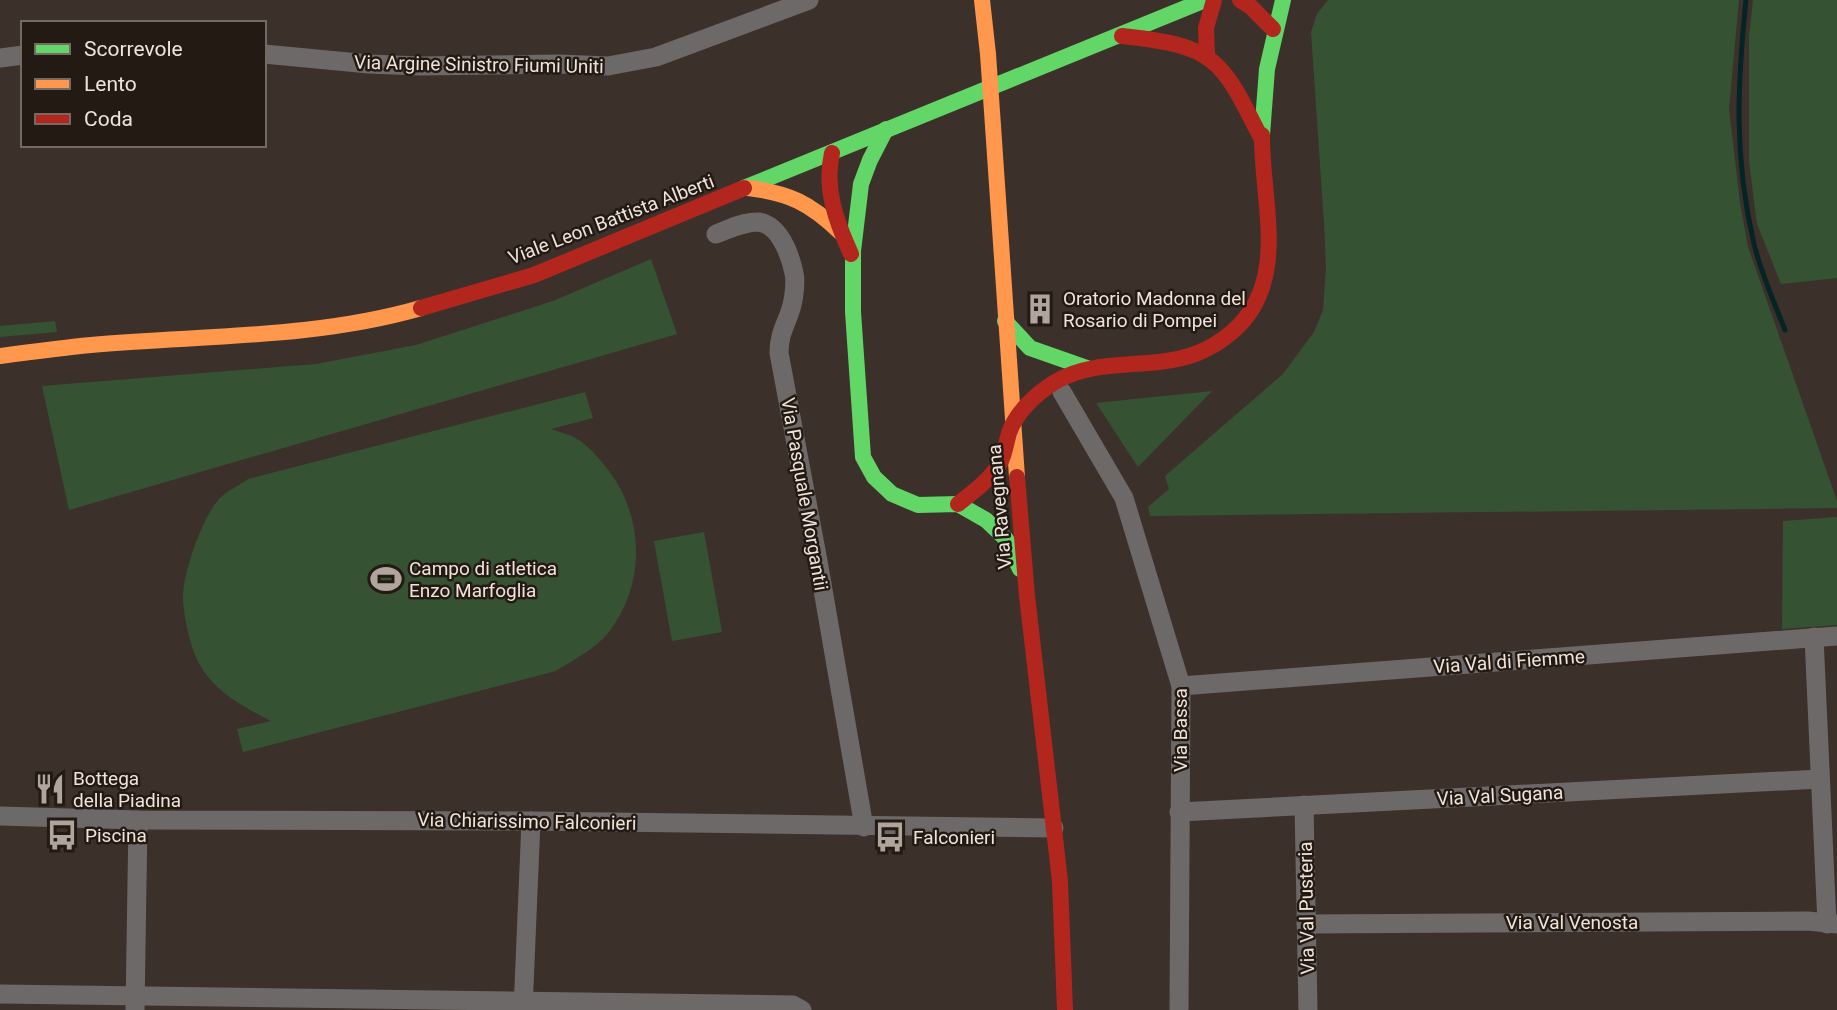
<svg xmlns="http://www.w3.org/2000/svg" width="1837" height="1010" font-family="Roboto,sans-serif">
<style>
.green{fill:#355332}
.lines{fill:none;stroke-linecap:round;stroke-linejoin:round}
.stream{stroke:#052426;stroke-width:5}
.street{stroke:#6e6969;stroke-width:19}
.fast{stroke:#63d668;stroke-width:16}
.slow{stroke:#ff974d;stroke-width:16}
.jam{stroke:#b3261e;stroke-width:16}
.slow-bridge{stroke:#ff974d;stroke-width:16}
.labels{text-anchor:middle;stroke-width:5;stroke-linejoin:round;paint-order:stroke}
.street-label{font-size:19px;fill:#efe3da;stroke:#231a14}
.poi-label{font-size:19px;fill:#efe3da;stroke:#231a14;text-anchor:start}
</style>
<rect width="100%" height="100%" fill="#3c312a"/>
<g class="green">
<path d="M1328,0h411l-10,109 11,94 8,44 89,254v7l-687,8 -2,-9 21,-18 -4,-13 118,-102 31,-42 9,-22 3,-42 -2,-45 -13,-191 6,-18z"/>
<path d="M1753,0h84v278l-56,6 -24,-60 -8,-63v-125z"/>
<path d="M651,259l26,75 -608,176 -27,-124 274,-22 100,-19 137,-44z"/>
<path d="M55,321l2,11 -57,5v-11z"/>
<path d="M1212,391l-74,76 -42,-64z"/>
<path d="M585,392l8,26 -42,11c8,3 18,5 26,10 9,5 17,14 23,21 44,48 49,121 8,173 -13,16 -35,27 -52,38l-313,81 -6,-23 34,-8c-27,-14 -55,-28 -71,-56 -9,-14 -17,-51 -17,-68 0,-24 20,-83 38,-100 8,-7 19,-12 27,-18z"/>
<path d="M1837,517v108l-55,4 1,-108z"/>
<path d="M704,532l18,100 -50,9 -18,-100z"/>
</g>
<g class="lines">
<path class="stream" d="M1746,0c-9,87 -12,158 8,244 7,29 20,58 31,86"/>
<g class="street">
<path d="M264,54l105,10 51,2 139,-2 49,2 48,-9 153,-57"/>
<path d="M0,58l23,-3"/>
<path d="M716,234c13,-5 27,-12 42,-12 21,2 32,32 36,51 2,8 0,24 -2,32 -5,19 -13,27 -13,48l39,208 46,266"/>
<path d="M1062,392l62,106 57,188 -2,324"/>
<path d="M1814,637l13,287"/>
<path d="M1181,686l656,-50"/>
<path d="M1304,805l4,205"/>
<path d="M1179,812l641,-33"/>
<path d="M0,816l138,4 393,1 523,7"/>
<path d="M1306,924l502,-3 29,3"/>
<path d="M0,994l793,11 9,5"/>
<path d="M135,1010l3,-190"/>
<path d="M523,1010l8,-189"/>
</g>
<g class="fast">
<path d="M886,129l-16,31 -9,24 -8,67v61l10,145 11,20 18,17 26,11 40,-1 28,16 20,19 14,30"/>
<path d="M1262,135l5,-66 16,-69"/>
<path d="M744,188l461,-188"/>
<path d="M1005,321l25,27 57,20"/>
</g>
<g class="slow">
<path d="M982,0l6,54"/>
<path d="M993,126l24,351"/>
<path d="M748,188c41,5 62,15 92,44"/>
<path d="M0,356c30,-4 60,-8 91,-11 110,-10 222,-6 330,-37"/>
</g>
<g class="jam">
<path d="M1240,0l11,7 22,22"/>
<path d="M1122,36c94,10 99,22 140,104"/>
<path d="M1207,55l-1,-27 8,-28"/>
<path d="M832,153c-8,36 4,68 19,101"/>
<path d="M421,308l113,-33 210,-87"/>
<path d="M1017,477l10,119 33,285 5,129"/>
<path d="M958,504c15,-12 32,-24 42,-41 5,-9 6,-20 9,-30 7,-21 28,-40 46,-51 31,-19 69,-16 104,-20 28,-3 51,-11 73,-30 59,-50 29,-131 30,-197"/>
</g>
<path class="slow-bridge" d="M988,54l5,72"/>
</g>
<defs>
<g id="building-bare" transform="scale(2.415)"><path d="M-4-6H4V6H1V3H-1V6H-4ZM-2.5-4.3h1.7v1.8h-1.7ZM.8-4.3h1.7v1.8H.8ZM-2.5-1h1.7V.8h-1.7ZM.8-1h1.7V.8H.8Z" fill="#b0a59c" stroke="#231a14" stroke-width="2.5" paint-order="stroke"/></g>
<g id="stadium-bare" transform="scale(2.415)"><path d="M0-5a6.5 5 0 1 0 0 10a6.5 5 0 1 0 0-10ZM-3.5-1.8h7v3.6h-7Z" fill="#b0a59c" stroke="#231a14" stroke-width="2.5" paint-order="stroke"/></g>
<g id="restaurant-bare" transform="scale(2.415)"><path d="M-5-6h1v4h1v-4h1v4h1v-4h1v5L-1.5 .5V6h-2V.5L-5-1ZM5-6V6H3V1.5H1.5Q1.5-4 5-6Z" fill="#b0a59c" stroke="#231a14" stroke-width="2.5" paint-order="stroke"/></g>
<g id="bus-bare" transform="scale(2.415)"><path d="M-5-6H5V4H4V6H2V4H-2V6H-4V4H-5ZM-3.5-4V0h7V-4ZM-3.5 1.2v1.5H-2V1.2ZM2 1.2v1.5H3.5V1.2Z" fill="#b0a59c" stroke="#231a14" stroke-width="2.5" paint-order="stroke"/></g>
</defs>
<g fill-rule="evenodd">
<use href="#building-bare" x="1040" y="309"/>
<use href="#stadium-bare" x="386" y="579"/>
<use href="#restaurant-bare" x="50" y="789"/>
<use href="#bus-bare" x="62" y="835"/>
<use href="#bus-bare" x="890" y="837"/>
</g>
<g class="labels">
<g class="street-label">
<text transform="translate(479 64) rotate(1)" y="7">Via Argine Sinistro Fiumi Uniti</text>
<text transform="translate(611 219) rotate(-21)" y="7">Viale Leon Battista Alberti</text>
<text transform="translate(805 494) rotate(80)" y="7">Via Pasquale Morgantii</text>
<text transform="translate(999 507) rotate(-95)" y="7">Via Ravegnana</text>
<text transform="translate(1509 661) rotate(-4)" y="7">Via Val di Fiemme</text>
<text transform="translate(1180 730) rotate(-90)" y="7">Via Bassa</text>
<text transform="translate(1500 795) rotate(-3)" y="7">Via Val Sugana</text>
<text transform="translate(527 821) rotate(1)" y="7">Via Chiarissimo Falconieri</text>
<text transform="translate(1306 908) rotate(-91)" y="7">Via Val Pusteria</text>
<text x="1572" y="929">Via Val Venosta</text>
</g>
<g class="poi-label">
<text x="1063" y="305">Oratorio Madonna del<tspan x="1063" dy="22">Rosario di Pompei</tspan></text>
<text x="409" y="575">Campo di atletica<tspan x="409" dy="22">Enzo Marfoglia</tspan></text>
<text x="73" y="785">Bottega<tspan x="73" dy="22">della Piadina</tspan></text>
<text x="85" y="842">Piscina</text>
<text x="913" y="844">Falconieri</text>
</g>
</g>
<rect x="21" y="21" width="245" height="126" fill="#231a14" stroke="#756a63" stroke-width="2"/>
<rect x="35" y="44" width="35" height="10" fill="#63d668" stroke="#756a63" stroke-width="2"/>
<text x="84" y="56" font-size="21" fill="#efe3da">Scorrevole</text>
<rect x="35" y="79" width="35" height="10" fill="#ff974d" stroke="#756a63" stroke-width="2"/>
<text x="84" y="91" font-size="21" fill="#efe3da">Lento</text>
<rect x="35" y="114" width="35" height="10" fill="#b3261e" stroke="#756a63" stroke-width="2"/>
<text x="84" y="126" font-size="21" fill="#efe3da">Coda</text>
</svg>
